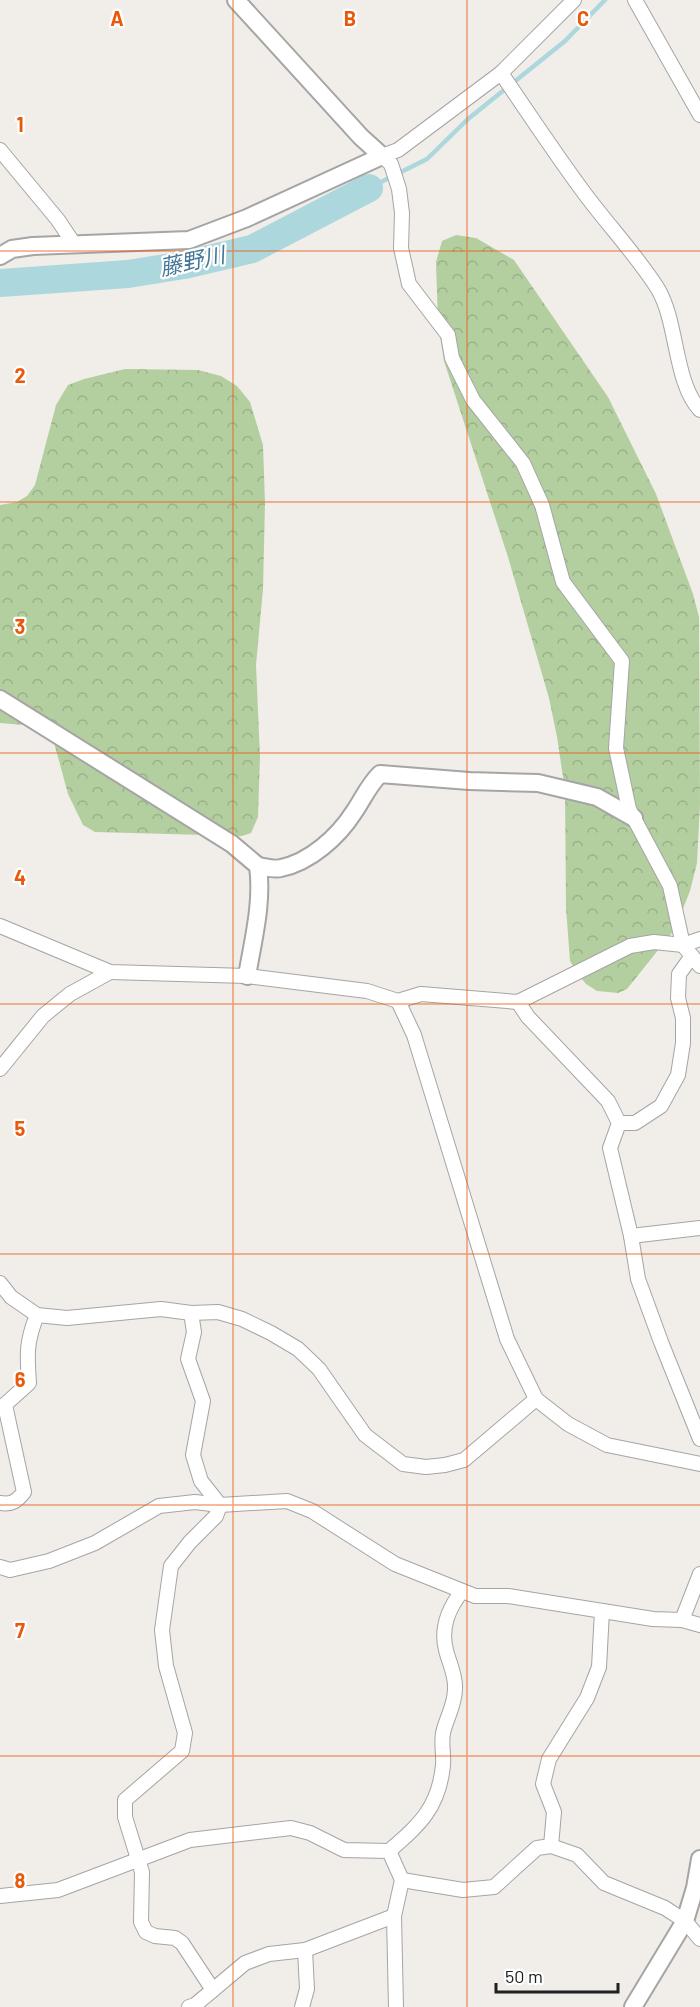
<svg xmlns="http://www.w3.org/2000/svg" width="700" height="2007" font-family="Barlow,'Noto Sans JP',sans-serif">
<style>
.forest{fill:url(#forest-crowns)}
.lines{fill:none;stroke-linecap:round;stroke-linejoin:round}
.stream{stroke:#abd7dd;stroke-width:4.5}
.river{stroke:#abd7dd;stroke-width:28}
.minor-casing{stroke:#a5a5a5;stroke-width:16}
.tertiary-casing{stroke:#a5a5a5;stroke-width:20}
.minor{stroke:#fff;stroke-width:14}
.tertiary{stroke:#fff;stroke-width:16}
.grid{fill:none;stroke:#e8590c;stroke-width:1.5;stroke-opacity:0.55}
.labels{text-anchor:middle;stroke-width:4.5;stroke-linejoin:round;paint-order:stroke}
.water-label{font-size:22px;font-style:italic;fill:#477897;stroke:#fff}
.grid-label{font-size:20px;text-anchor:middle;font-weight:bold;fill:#e8590c;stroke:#fff;stroke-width:4.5;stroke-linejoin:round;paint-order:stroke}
</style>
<defs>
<pattern id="forest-crowns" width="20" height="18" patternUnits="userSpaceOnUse" patternTransform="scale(1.5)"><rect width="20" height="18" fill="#b3cf9f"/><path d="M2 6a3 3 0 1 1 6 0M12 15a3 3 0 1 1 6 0" fill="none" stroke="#9ab189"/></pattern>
</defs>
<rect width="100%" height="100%" fill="#f1ede9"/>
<g class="forest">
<path d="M456,235l20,3 38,22 94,137 48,97 37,100 6,23 1,187 -3,59 -7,28 -15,38 -48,60 -9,4 -21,-2 -11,-7 -8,-10 -8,-13 -4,-53 -1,-118 -8,-53 -8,-39 -41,-141 -64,-196 -6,-38 -2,-61 6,-21z"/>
<path d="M125,369l73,1 23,6 16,10 13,16 13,43 2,58 -2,86 -7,76 4,92 -2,60 -7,16 -9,3 -147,-4 -12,-7 -15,-31 -16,-59 -17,-9 -35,-3v-218l17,-3 10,-6 8,-11 21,-80 12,-20 16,-6z"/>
</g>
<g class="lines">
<path class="stream" d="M369,188l58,-29 41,-40 97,-78 40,-41"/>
<path class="river" d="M0,283l128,-9 56,-9 68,-16 117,-61"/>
<g class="minor-casing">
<g id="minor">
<path d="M574,0l-73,73 -103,77 -16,6 9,8 8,25 3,24 -1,35 8,36 39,51 4,23 21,42 50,63 19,42 21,77 59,79 -6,87 13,61 41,77 13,59 17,21"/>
<path d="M635,0l65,115"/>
<path d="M501,73c28,41 55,82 84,121 23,31 53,63 73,95 20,34 16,93 42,121"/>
<path d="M0,150l58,70 16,24"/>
<path d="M0,926l110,46 137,4 120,15 31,10 23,-7 97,8 112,-56 24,-4 29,3 17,-6"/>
<path d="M398,1001l16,34 93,304 29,60 32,25 39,21 93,19"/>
<path d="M518,1002l10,15 80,84 11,22 -9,25 21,88 7,43 23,63 39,97"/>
<path d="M0,1069l43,-53 27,-22 40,-22"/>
<path d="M619,1123h16l26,-17 17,-31 5,-32v-25l-5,-20 1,-24 13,-18"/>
<path d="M631,1236l69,-8"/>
<path d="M0,1283l11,14 26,18 30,3 94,-9 30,4 27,-1 24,7 29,14 27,16 21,20 46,66 38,29 23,3 19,-2 19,-5 72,-61"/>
<path d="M191,1313l3,19 -6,27 15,42 -10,54 8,26 19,24"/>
<path d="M0,1409l29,-26c-2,-28 -3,-41 8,-68"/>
<path d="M0,1503c12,2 17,-2 24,-11l-19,-87"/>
<path d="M0,1567l10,3 39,-9 46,-18 64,-37 36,-4 25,3 67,-4 25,10 83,53 80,32h33l145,23 29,1 18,5"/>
<path d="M682,1620l18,-46"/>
<path d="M551,1846l3,-34 -11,-28 6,-25 38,-61 12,-31 3,-56"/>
<path d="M389,1851c30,-26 50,-43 54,-86 1,-10 -2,-21 0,-32 3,-14 12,-28 12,-44 1,-14 -6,-26 -9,-39 -6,-23 3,-42 16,-59"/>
<path d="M402,1880l61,10 31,-3 43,-39 14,-2 26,9 27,28 61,25 20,13 15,18"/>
<path d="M0,1896l58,-6 132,-50 101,-12 19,5 34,17 45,1 13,29 -8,36 2,91"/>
<path d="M213,1990l-31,-47 -7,-5 -20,-2 -9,-4 -5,-10 1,-50 -17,-55v-17l57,-49 3,-18 -19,-67 -4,-36 9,-64 19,-24 26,-26 4,-11"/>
<path d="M189,2007l6,-2 50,-42 24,-9 36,-4 89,-34"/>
<path d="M302,2007l5,-18 -2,-39"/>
</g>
</g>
<g class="tertiary-casing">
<g id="tertiary">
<path d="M0,256l12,-7 21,-3 156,-6 58,-22 135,-62 -21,-19 -125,-137"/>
<path d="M0,699l232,145 26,22c5,37 -5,74 -11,110"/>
<path d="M258,866c7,1 16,4 23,2 29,-6 57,-31 73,-56 9,-13 14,-26 26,-38l89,7 69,2 59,14 37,21"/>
<path d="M633,2007l52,-86 10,-33 5,-29"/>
</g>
</g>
<use href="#minor" class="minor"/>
<use href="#tertiary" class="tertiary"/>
</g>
<path class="grid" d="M233,0v2007M467,0v2007M0,251h700M0,502h700M0,753h700M0,1004h700M0,1254h700M0,1505h700M0,1756h700"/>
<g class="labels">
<g class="water-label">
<text transform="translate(192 261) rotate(-12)" y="8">藤野川</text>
</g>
</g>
<g class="grid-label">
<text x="117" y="26">A</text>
<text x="350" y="26">B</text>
<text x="583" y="26">C</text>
<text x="20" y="132">1</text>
<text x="20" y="383">2</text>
<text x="20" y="634">3</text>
<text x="20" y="885">4</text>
<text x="20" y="1136">5</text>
<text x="20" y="1387">6</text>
<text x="20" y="1638">7</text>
<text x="20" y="1888">8</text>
</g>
<path d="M496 1983v9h122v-9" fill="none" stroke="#212121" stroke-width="3"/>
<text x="505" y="1983" font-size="18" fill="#212121" stroke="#ffffff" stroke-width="4.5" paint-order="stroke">50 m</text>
</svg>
